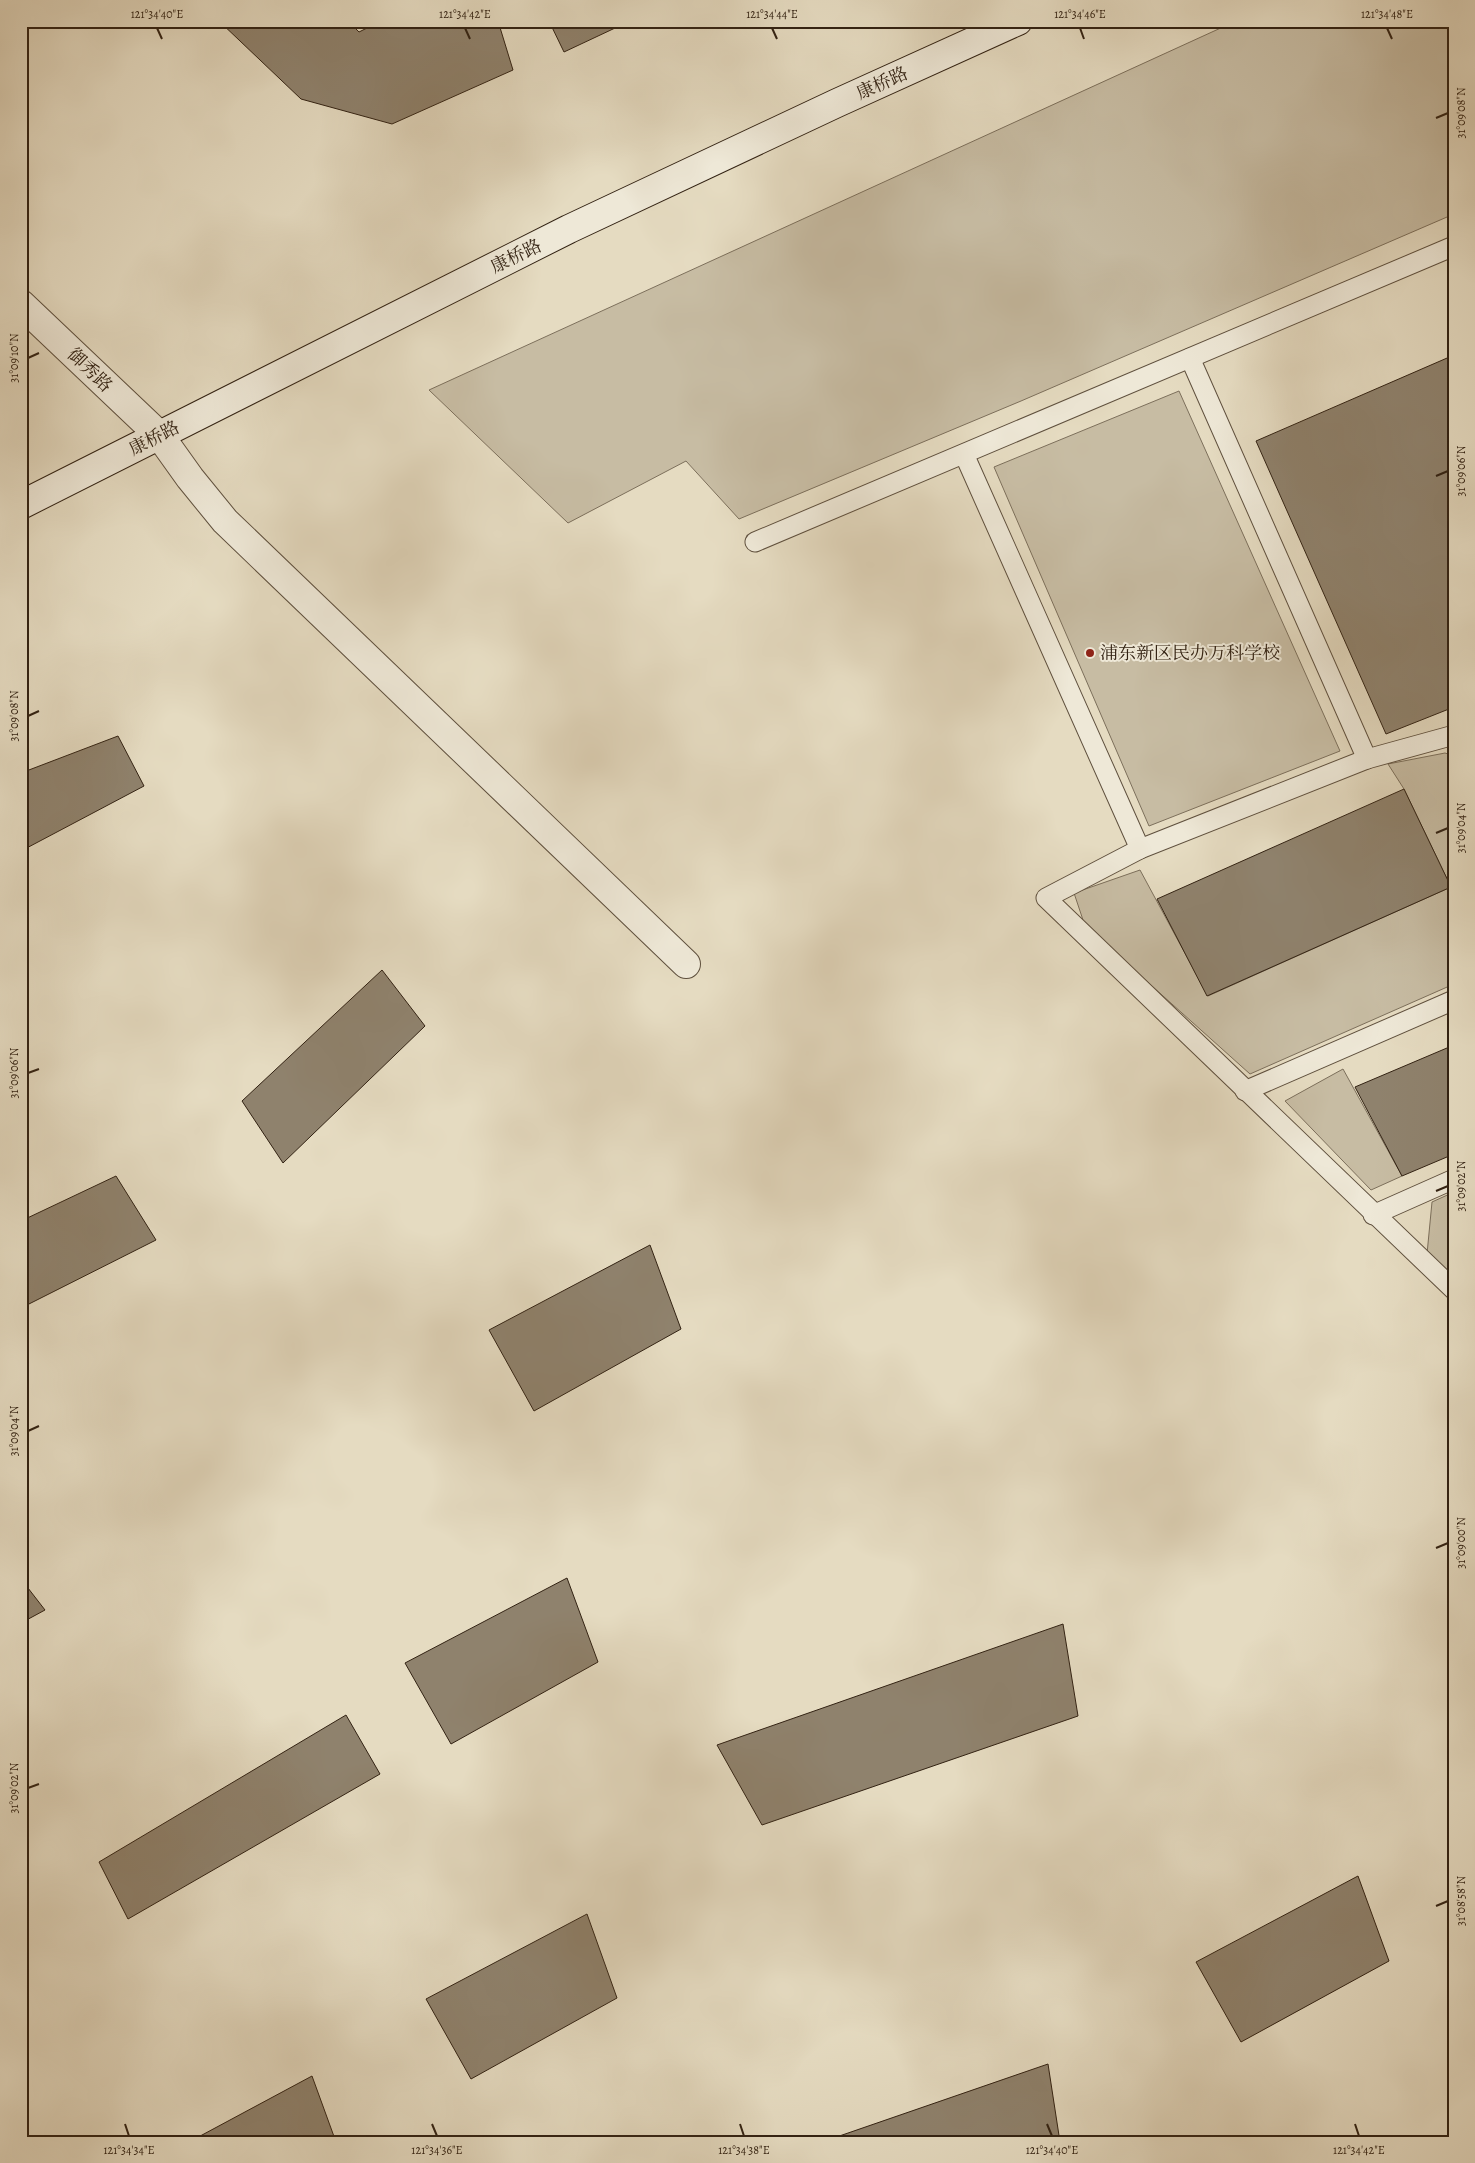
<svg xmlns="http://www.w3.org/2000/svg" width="1475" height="2163" font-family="Alegreya,'Noto Serif SC',serif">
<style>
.green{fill:#c7bca3;stroke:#7c6f5b}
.building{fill:#8f826d;stroke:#322213}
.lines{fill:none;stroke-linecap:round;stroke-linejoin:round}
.lane-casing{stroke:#5f503e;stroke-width:21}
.street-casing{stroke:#5f503e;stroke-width:30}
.secondary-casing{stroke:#322213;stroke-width:30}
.lane{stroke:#eee8d7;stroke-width:19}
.street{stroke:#eee8d7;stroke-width:28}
.secondary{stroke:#eee8d7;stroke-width:28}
.ticks{fill:none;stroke:#322213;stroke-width:2}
.poi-dot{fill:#8f2418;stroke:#eee8d7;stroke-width:2}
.labels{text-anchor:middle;stroke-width:4;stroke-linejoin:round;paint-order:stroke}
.street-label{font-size:18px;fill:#322213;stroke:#eee8d7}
.poi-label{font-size:18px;fill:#322213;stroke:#eee8d7;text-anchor:start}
.neatline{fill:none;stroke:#322213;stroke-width:2}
.ticks-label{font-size:12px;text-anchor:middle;fill:#322213}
</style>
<rect width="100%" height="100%" fill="#e5dbc1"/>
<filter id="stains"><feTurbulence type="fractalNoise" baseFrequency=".004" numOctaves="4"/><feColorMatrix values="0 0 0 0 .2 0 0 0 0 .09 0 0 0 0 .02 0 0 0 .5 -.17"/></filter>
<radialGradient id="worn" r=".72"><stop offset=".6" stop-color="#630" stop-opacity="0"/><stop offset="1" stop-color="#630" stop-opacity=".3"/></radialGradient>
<g class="green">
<path d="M1236,21h218v193l-433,187 -282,118 -53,-58 -118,62 -139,-133z"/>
<path d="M1179,391l161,360 -191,75 -155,-359z"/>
<path d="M1445,753l9,3v228l-204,90 -165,-148 -11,-33 66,-23 68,126 243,-109 -47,-98 -16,-25z"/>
<path d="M1343,1069l59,107 -31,14 -86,-89z"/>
<path d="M1454,1192v86l-27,-24 5,-52z"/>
</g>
<g class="building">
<path d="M219,21h129l11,11 22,-11h117l15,49 -121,54 -91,-25z"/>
<path d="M549,21h81l-66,31z"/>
<path d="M1454,355v352l-68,27 -130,-293z"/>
<path d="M118,736l26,50 -123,65v-78z"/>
<path d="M1404,789l47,98 -244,109 -50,-97z"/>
<path d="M382,970l43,56 -142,137 -41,-62z"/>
<path d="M1454,1045v109l-52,22 -47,-89z"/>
<path d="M116,1176l40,64 -135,68v-87z"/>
<path d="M650,1245l31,84 -147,82 -45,-81z"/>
<path d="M567,1578l31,84 -147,82 -46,-81z"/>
<path d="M21,1579l24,31 -24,13z"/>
<path d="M1063,1624l15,92 -316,109 -45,-80z"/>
<path d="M346,1715l34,59 -252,145 -29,-57z"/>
<path d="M1358,1876l31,85 -148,81 -45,-80z"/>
<path d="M587,1914l30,84 -146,81 -45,-80z"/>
<path d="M1048,2064l12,78h-238z"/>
<path d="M312,2076l24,66h-147z"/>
</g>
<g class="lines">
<g class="lane-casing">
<g id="lane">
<path d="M1190,358l177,401"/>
<path d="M964,454l176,395"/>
<path d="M755,542l699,-296"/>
<path d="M1454,735l-87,24 -227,90 -94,49 408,392"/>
<path d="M1245,1091l209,-91"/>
<path d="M1373,1215l81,-36"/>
</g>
</g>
<g class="street-casing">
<path id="street" d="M21,304l139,132 30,42 35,43 461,443"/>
</g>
<g class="secondary-casing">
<path id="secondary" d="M21,505l548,-276 268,-126 181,-82"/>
</g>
<use href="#lane" class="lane"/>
<use href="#street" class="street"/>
<use href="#secondary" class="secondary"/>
</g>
<path class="ticks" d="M157,28l5,11M465,28l5,11M772,28l5,11M1080,28l4,11M1387,28l5,11M1436,118l12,-5M28,358l11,-5M1436,476l12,-5M28,716l11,-5M1436,833l12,-5M28,1073l11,-4M1436,1191l12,-5M28,1431l11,-5M1436,1548l12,-5M28,1788l11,-4M1436,1906l12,-5M125,2124l4,12M432,2124l5,12M740,2124l4,12M1047,2124l5,12M1355,2124l4,12"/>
<circle class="poi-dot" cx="1090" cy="653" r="5"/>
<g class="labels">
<g class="street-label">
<text transform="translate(882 83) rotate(-24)" y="6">康桥路</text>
<text transform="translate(516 256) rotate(-26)" y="6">康桥路</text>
<text transform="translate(90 370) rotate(44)" y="6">御秀路</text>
<text transform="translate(154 438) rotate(-27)" y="6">康桥路</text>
</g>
<g class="poi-label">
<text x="1100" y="659">浦东新区民办万科学校</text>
</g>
</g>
<rect width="1475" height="2163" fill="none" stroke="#e5dbc1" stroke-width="55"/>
<rect x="28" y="28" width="1420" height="2108" class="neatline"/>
<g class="ticks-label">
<text x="157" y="18">121°34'40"E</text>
<text x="465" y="18">121°34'42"E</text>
<text x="772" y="18">121°34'44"E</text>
<text x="1080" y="18">121°34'46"E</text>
<text x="1387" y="18">121°34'48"E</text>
<text transform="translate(1461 113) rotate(-90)" y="4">31°09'08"N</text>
<text transform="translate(14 358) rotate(-90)" y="4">31°09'10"N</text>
<text transform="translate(1461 471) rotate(-90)" y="4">31°09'06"N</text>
<text transform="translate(14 716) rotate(-90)" y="4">31°09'08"N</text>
<text transform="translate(1461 828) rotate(-90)" y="4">31°09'04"N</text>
<text transform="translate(14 1073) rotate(-90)" y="4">31°09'06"N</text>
<text transform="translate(1461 1186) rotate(-90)" y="4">31°09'02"N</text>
<text transform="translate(14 1431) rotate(-90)" y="4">31°09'04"N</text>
<text transform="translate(1461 1543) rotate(-90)" y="4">31°09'00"N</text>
<text transform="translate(14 1788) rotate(-90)" y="4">31°09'02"N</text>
<text transform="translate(1461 1901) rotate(-90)" y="4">31°08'58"N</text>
<text x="129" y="2154">121°34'34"E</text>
<text x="437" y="2154">121°34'36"E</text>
<text x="744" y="2154">121°34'38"E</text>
<text x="1052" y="2154">121°34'40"E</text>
<text x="1359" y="2154">121°34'42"E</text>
</g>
<rect width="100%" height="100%" filter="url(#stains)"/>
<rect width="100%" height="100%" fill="url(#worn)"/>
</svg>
